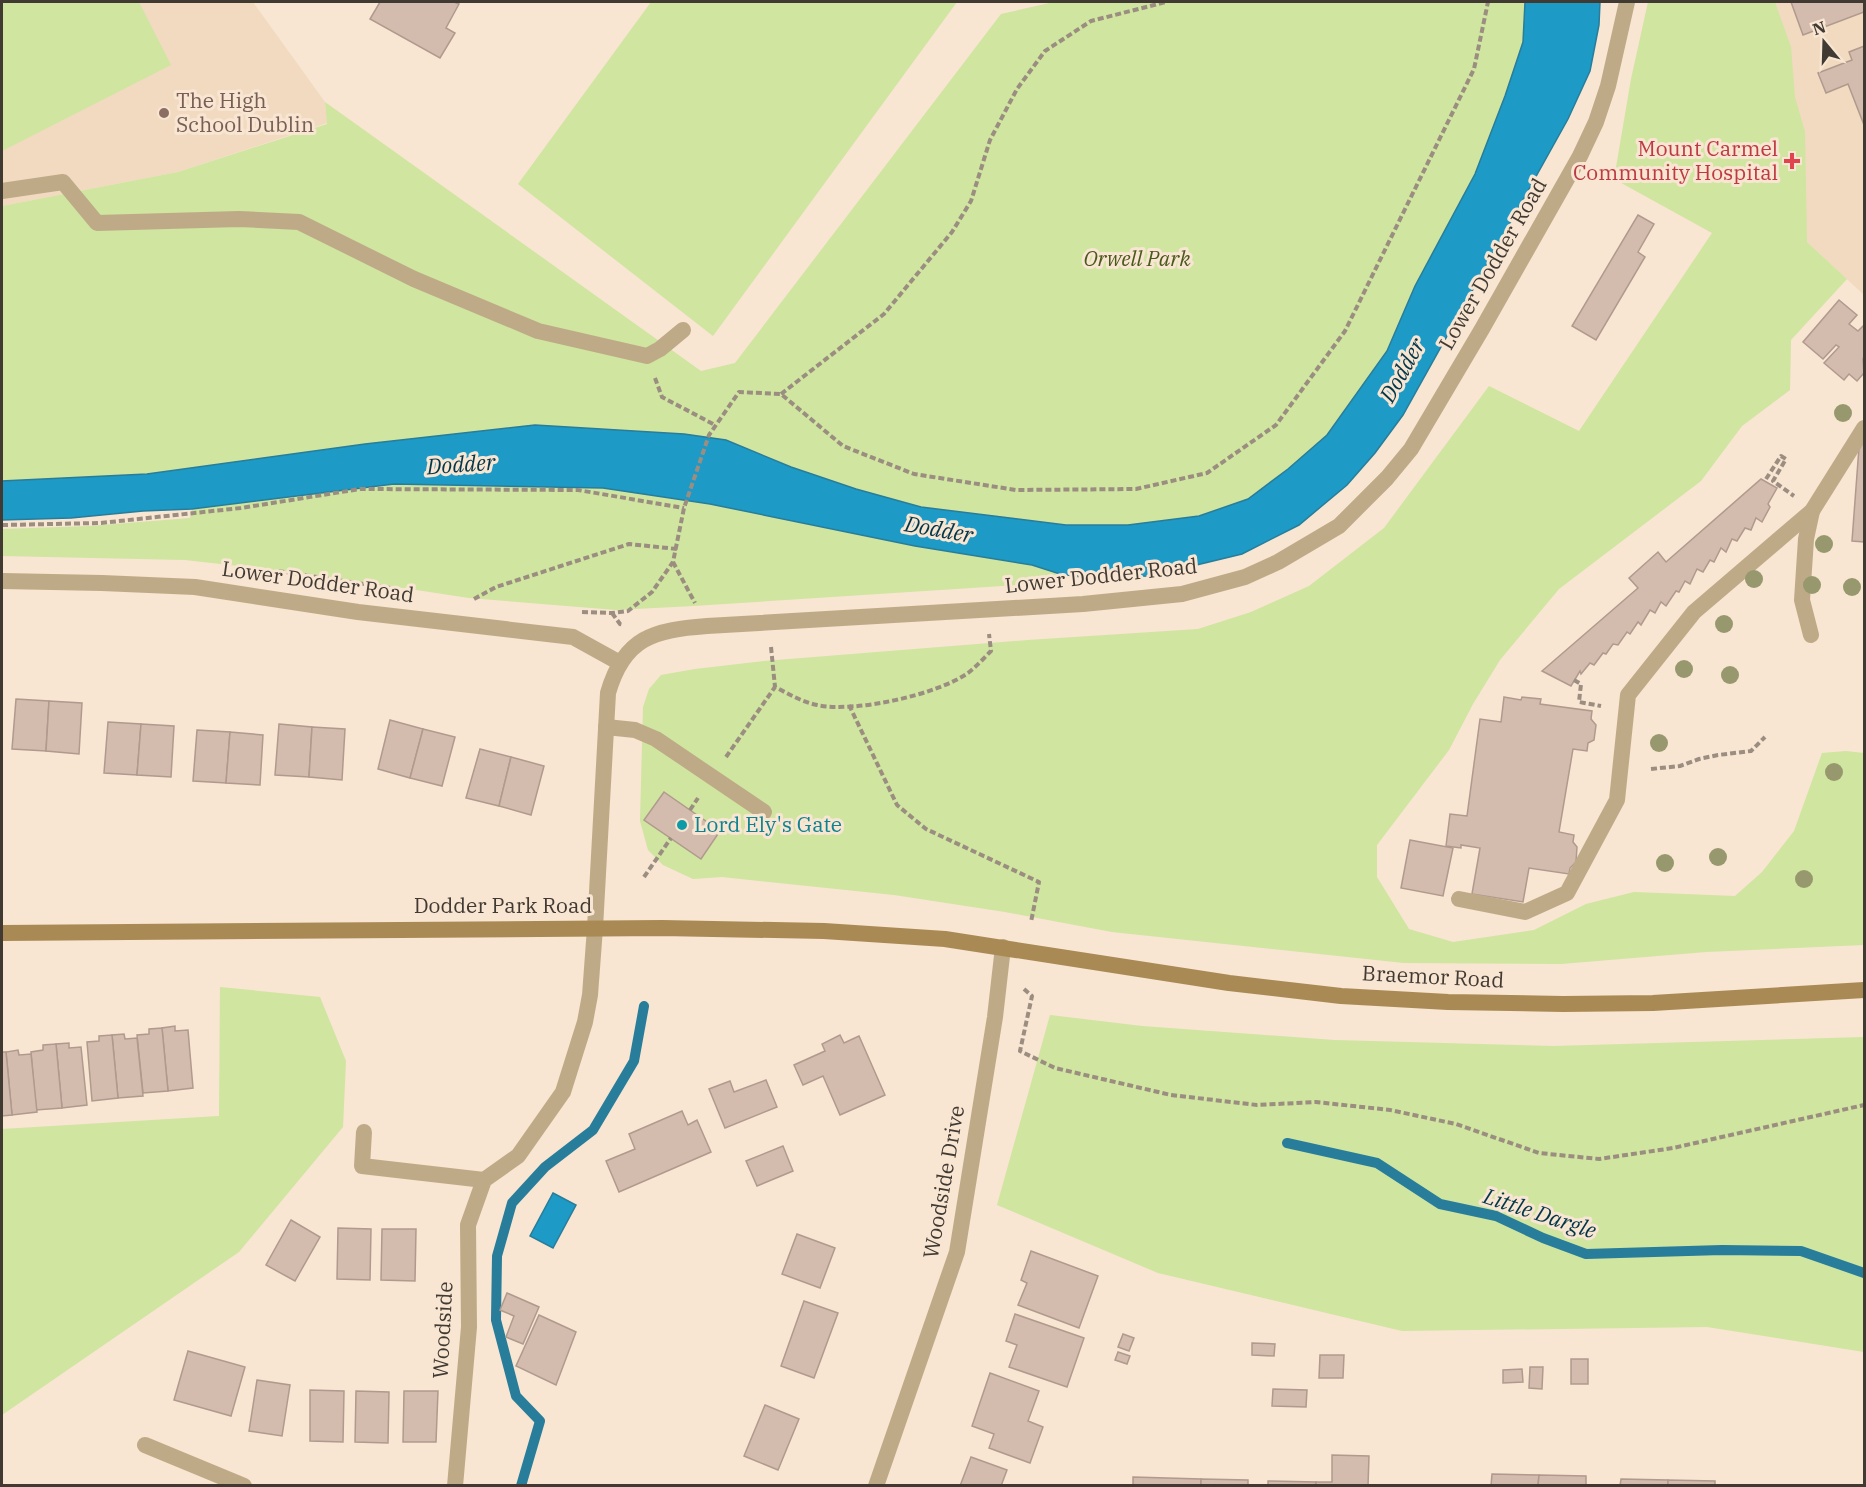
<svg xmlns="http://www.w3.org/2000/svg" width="1866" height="1487" font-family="'IBM Plex Serif',serif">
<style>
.built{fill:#f1dac0}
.green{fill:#cfe5a0}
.water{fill:#1d9ac6;stroke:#287d9a;stroke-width:1.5}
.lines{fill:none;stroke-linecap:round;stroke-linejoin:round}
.stream{stroke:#287d9a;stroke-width:10}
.building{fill:#d3bbae;stroke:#b09a8d;stroke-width:1.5}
.path{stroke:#9b8e81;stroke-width:4;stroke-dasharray:6 3;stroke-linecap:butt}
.service{stroke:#bfaa87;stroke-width:16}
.minor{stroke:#bfaa87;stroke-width:16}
.tertiary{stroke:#bfaa87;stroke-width:16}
.secondary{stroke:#aa8a54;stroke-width:16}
.tree{fill:#97986d}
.education-dot{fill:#8d6e63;stroke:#f8e5d2;stroke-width:2}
.health-dot{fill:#e0444e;stroke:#f8e5d2;stroke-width:2}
.culture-dot{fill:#0f9aa8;stroke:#f8e5d2;stroke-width:2}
.labels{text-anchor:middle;stroke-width:6;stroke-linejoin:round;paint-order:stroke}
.education-label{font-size:21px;fill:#785e54;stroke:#f8e5d2;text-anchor:start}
.health-label{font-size:21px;fill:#be3a42;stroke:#f8e5d2;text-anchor:end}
.park-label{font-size:21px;font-style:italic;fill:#48591a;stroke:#f8e5d2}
.street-label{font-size:21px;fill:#413a33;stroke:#f8e5d2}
.culture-label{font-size:21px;fill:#0d838f;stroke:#f8e5d2;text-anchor:start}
.water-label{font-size:22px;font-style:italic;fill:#023649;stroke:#f8e5d2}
</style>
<rect width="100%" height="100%" fill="#f8e5d2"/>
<g class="built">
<path d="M2,2h251l72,100 2,21 -149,49 -176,34z"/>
<path d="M1648,2h216v293l-57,-53z"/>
</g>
<g class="green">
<path d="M2,2h137l32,63 -169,86z"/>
<path d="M651,2h306l-244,334 -195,-152z"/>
<path d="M1054,2h471l-2,40 -18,54 -30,78 -60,112 -28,65 -60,84 -39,34 -40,30 -49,17 -71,9h-62l-6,49 -13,9 -354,23 -77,4 -147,-12 -151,-23 -133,-15 -183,-4v-27l87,-3 101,-8 2,-9 202,-25 208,4 -455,-14 -145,7v-275l176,-34 149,-48 -2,-22 376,269 34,-8 266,-349z"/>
<path d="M1648,2h127l16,45 4,50 10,35 2,110 40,37 -56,61 -1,50 -48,36 -41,55 -142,108 -59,71 -27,44 -24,46 -72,95v32l32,52 44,13 81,-12 52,-26 48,-12 101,4 27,-24 32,-41 28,-78 24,-2 18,2v192l-158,7 -145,12 -157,-1 -292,-31 -107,-20 -111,-17 -172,-18 -29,2 -30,-14 -15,-15 -8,-29 3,-114 6,-18 12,-14 34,-6 69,-8 264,-21 170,-11 53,-17 58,-26 75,-58 105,-142 90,45 133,-198 -98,-54 17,-100z"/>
<path d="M220,987l100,10 26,64 -3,66 -104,125 -237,163v-286l217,-13z"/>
<path d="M1050,1015l92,11 192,14 220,6 310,-9v315l-157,-25 -305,4 -244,-58 -161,-68z"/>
</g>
<g class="water">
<path d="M1525,2h75l-1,23 -9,46 -22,48 -165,296 -28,38 -28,32 -48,40 -57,29 -91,22 -70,1 -21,-3 -28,-9 -117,-19 -205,-42 -107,-16 -209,-4 -202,25 -49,2 -72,7 -69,2v-39l145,-7 218,-30 170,-19 149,9 42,6 65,27 65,22 65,18 145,18h62l71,-9 49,-17 40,-30 39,-34 60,-84 28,-65 60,-112 30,-78 18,-54z"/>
<path d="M553,1193l23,12 -23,43 -23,-12z"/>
</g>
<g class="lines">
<g class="stream">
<path d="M1287,1143l90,20 63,41 56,12 47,22 43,16 136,-4 79,1 63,22"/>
<path d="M521,1486l19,-65 -24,-25 -20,-76 1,-64 15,-53 33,-36 48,-37 41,-69 10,-55"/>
</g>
</g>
<g class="building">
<path d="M380,2h74l5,2 -13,24 9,5 -15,25 -70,-39z"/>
<path d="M1791,2h73v10l-61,23z"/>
<path d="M1864,46v79l-16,-41 -22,9 -8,-20 34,-13 -3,-8z"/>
<path d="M1638,215l16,9 -16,28 7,5 -49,83 -24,-14z"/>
<path d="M1839,300l18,15 -8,9 9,7 5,-5 1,1v30l-1,2 1,14 -7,8 -8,-7 -5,6 -20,-17 15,-16 -3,-2 -13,14 -20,-17z"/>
<path d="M1860,434h4v108l-12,-1z"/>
<path d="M1761,479l16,9 -9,16 2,3 -8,15 -6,-4 -5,12 -6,-2 -8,13 -5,-2 -6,13 -5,-4 -7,14 -4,-2 -7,12 -6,-3 -7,15 -5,-3 -6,11 -3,-1 -10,15 -5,-4 -6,11 -5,-3 -9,15 -3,-3 -8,12 -3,-2 -9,13 -5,-1 -7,10 -3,-1 -9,12 -4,-2 -9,11 -1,-3 -9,15 -29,-15 96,-83 -9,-10 29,-26 8,10z"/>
<path d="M1504,697l17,3 1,-3 19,2 -1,5 52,7 -1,8 5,6 -2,15 -6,3 -1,8 -14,-2 -14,83 15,3 -1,7 4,5 -1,15 -6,6 -1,6 -40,-6 -6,34 -51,-8 8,-46 -19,-3v3l-15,-2 4,-32 17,2 13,-97 21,3z"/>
<path d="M16,699l33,2 -3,50 -34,-2z"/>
<path d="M49,701l33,2 -3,51 -33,-3z"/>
<path d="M390,720l33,9 -13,49 -32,-9z"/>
<path d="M108,722l33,2 -4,51 -33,-2z"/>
<path d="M141,724l33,2 -3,51 -34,-2z"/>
<path d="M279,724l33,3 -3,50 -34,-2z"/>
<path d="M312,727l33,2 -3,51 -33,-3z"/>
<path d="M423,729l32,8 -13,49 -32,-8z"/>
<path d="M197,730l33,2 -4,51 -33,-2z"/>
<path d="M230,732l33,3 -3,50 -34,-2z"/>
<path d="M480,749l31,8 -12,49 -33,-8z"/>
<path d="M511,757l33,9 -13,49 -32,-9z"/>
<path d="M664,792l56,39 -19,28 -57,-39z"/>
<path d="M1410,840l43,8 -10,48 -42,-8z"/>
<path d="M175,1026v5l13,-1 5,58 -25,3 -6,-63z"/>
<path d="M162,1028l6,63 -25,2 -6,-58 12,-1v-5z"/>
<path d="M124,1034l1,5 12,-1 6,58 -25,2 -6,-63z"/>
<path d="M112,1035l6,63 -26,3 -5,-59 12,-1v-5z"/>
<path d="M840,1035l4,8 15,-7 26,59 -45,20 -17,-39 -20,9 -9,-20 31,-14 -3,-7z"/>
<path d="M69,1043v5l12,-1 6,58 -25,3 -6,-64z"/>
<path d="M56,1044l6,64 -26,2 -5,-58 12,-2v-5z"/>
<path d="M18,1050l1,5 12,-1 6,58 -25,3 -6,-63z"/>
<path d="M2,1052h4l6,63 -10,1z"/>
<path d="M766,1080l11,27 -52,21 -16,-39 21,-8 4,11z"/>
<path d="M682,1111l6,14 9,-5 14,32 -92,40 -13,-31 29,-12 -6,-15z"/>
<path d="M783,1146l10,25 -36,15 -11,-25z"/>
<path d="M291,1220l29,17 -25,44 -29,-16z"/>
<path d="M338,1228l33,1 -1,51 -33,-1z"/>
<path d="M382,1229h34l-1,52 -34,-1z"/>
<path d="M797,1234l38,14 -15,40 -38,-14z"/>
<path d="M1031,1251l67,25 -19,52 -61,-23 9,-22 -6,-3z"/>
<path d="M507,1293l32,14 -16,37 -17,-7 8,-21 -14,-6z"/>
<path d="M804,1301l34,12 -24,65 -33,-12z"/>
<path d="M1015,1314l69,24 -17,49 -58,-20 8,-22 -11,-4z"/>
<path d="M539,1315l37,17 -20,53 -40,-19z"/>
<path d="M1123,1334l11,4 -5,13 -11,-4z"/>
<path d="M1252,1343l23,1 -1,12 -22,-1z"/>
<path d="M188,1351l57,16 -14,49 -57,-16z"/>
<path d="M1118,1352l12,4 -3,8 -12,-4z"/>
<path d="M1320,1355h24l-1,23h-24z"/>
<rect x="1571" y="1359" width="17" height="25"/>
<path d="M1530,1367h13l-1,22 -13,-1z"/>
<path d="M1522,1369l1,13 -20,1v-13z"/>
<path d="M990,1373l49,18 -11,30 15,6 -13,36 -41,-15 5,-14 -22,-8z"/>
<path d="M257,1380l33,5 -8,51 -33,-5z"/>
<path d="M1273,1389l34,1 -1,17 -34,-1z"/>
<path d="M310,1390l34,1 -1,51 -33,-1z"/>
<path d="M356,1391l33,1 -1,51 -33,-1z"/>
<path d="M404,1391h34l-2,51h-33z"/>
<path d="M765,1405l34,14 -21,51 -34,-14z"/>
<path d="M1332,1455l37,1 -1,30h-53l1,-4h16z"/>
<path d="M971,1457l36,13 -6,16h-41z"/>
<path d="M1492,1474l47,1 -1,11h-47z"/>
<path d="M1539,1475l47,1v10h-48z"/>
<path d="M1133,1477l68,2v7h-68z"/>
<path d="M1201,1479l47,1v6h-47z"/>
<path d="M1621,1479l47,1v6h-48z"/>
<path d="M1668,1480l47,1v5h-47z"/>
<path d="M1268,1481l48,1 -1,4h-47z"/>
</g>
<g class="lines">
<g class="path">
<path d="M655,378l7,19 53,28"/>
<path d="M781,394l103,-80 68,-82 19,-31 19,-61 27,-51 28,-38 46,-30 75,-19"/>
<path d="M1766,479l15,-23 5,3 -13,22 21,15"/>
<path d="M2,525l99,-2 140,-15 119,-19 218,1 106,18"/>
<path d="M673,562l22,41"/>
<path d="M278,571l112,17"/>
<path d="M474,599l22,-12 133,-43 48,5"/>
<path d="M582,612l30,1 16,-2 24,-19 21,-30 11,-54 25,-73 30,-43 42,2 62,52 71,28 102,16 120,-1 71,-16 69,-48 69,-94 129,-262 14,-67"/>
<path d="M612,613l8,11 4,1"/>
<path d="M771,647l4,40"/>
<path d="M1574,680l7,4 -2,18 22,4"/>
<path d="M849,705l48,100 29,24 113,53 -8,40"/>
<path d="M726,757l49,-70c14,7 27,15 42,18 38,8 119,-10 151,-32 8,-6 16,-15 23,-22l-2,-17"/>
<path d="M1651,769l29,-3 19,-7 19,-4 33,-4 14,-14"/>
<path d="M690,810l8,-12"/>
<path d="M644,877l27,-39"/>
<path d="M1024,989l8,7 -12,55 35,17 116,27 86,10 59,-3 74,8 66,14 83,29 60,6 74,-11 191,-43"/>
</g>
<g class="service">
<path d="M2,191l61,-9 34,41 142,-4 60,3 115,57 124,52 109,25 13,-7 23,-19"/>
<path d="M1811,635l-9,-35 4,-61 6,-28"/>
<path d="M606,727l29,3 21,9 108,73"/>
<path d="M1459,899l66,13 42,-19 50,-93 11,-105 66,-83 118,-101 52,-83"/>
</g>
<g class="minor">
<path d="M2,581l100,2 93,4 163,25 215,25 47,26"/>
<path d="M364,1132l-2,34 122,14"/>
<path d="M145,1445l99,41"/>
<path d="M455,1486l14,-159 -1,-102 16,-45 34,-24 45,-64 22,-70 5,-27 5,-67"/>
<path d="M876,1486l81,-234 38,-235 8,-70"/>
</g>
<path class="tertiary" d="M595,928l13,-235c16,-56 46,-63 99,-67l376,-22 99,-10 63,-17 33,-15 61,-36 48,-48 24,-29 71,-120 98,-173 16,-34 12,-36 19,-84"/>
<path class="secondary" d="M2,933l660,-5 162,3 121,8 284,44 112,13 107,6 115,2 90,-1 211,-13"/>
</g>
<g class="tree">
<circle cx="1843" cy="413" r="9"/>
<circle cx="1824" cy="544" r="9"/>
<circle cx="1754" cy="579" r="9"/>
<circle cx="1812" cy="585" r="9"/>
<circle cx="1852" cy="587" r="9"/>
<circle cx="1724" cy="624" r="9"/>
<circle cx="1684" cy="669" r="9"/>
<circle cx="1730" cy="675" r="9"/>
<circle cx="1659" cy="743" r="9"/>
<circle cx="1834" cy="772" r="9"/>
<circle cx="1718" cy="857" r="9"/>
<circle cx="1665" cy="863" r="9"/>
<circle cx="1804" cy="879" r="9"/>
</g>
<circle class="education-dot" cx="164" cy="113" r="6"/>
<path class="health-dot" d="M1789 152h6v6h6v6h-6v6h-6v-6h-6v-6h6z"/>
<circle class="culture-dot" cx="682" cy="825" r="6"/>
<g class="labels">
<g class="education-label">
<text x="176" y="108">The High<tspan x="176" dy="24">School Dublin</tspan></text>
</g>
<g class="health-label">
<text x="1778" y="156">Mount Carmel<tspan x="1778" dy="24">Community Hospital</tspan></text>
</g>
<g class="park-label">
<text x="1137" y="266">Orwell Park</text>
</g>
<g class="street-label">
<text transform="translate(1493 264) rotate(-60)" y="7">Lower Dodder Road</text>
<text transform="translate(1101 576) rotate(-6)" y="7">Lower Dodder Road</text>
<text transform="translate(318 582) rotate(8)" y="7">Lower Dodder Road</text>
<text x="503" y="913">Dodder Park Road</text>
<text transform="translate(1433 977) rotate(3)" y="7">Braemor Road</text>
<text transform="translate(944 1182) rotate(-80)" y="7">Woodside Drive</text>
<text transform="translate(443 1330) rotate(-87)" y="7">Woodside</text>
</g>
<g class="culture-label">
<text x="694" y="832">Lord Ely's Gate</text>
</g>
<g class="water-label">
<text transform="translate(1402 370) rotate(-61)" y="8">Dodder</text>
<text transform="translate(461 464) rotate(-4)" y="8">Dodder</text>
<text transform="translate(939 529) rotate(10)" y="8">Dodder</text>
<text transform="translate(1540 1213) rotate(18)" y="8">Little Dargle</text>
</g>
</g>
<rect width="1866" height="1487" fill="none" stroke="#413a33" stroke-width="6"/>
<g transform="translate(1824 42) rotate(341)" stroke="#f8e5d2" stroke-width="4.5" paint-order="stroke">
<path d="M0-4.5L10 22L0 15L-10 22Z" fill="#413a33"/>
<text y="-9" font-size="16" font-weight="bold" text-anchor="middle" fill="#413a33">N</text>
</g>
</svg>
